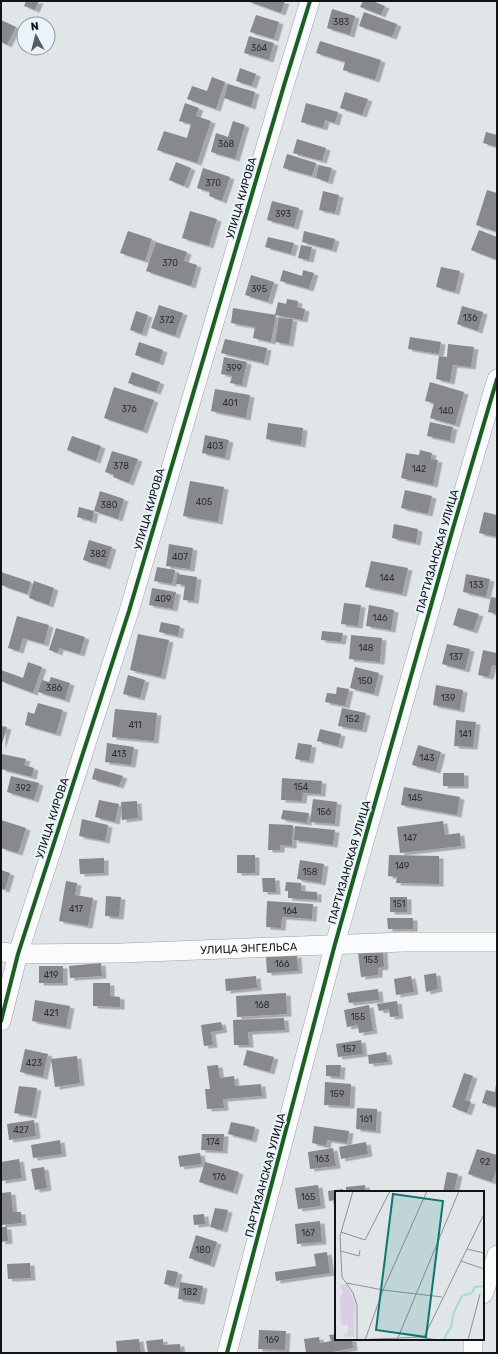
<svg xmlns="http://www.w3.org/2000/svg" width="498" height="1354" font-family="Rubik,sans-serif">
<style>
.building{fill:#87898c;filter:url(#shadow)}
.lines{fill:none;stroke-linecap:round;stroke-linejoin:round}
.minor-casing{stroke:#9da1a3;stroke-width:20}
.minor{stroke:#fafbfc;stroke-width:19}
.cycleway-casing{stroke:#eaf2fa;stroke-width:6}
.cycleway{stroke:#1b5e20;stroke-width:4}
.labels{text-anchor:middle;stroke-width:4;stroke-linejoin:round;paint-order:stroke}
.number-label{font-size:9px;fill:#2e3134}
.street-label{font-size:11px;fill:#111417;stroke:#eaf2fa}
.inset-river{fill:none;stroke:#a4dccf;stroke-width:2}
.inset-road{fill:none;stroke:#8d9194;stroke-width:1}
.view{fill:#0f766e;fill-opacity:0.15;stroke:#0f766e;stroke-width:2}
.inset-edge{fill:none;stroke:#111417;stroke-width:2}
</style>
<defs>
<filter id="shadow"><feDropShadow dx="4.5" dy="2.5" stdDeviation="0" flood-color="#0004"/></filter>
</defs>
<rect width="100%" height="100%" fill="#e0e5e8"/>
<g class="building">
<path d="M26,1h13l-4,9 -11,-4z"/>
<path d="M247,1h38l-4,12z"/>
<path d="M363,1h10l12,5 -4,9 -21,-8z"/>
<path d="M332,9l23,7 -5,19 -23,-7z"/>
<path d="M364,12l33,12 -5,13 -33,-11z"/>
<path d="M256,15l23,7 -5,17 -24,-7z"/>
<path d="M1,20l15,7 -9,18 -6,-3z"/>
<path d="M249,36l25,7 -5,17 -25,-7z"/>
<path d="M320,41l61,19 -6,20 -32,-10 2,-8 -29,-9z"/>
<path d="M240,68l16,6 -4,12 -16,-5z"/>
<path d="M212,77l13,5 -9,27 -29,-10 5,-13 15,5z"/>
<path d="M228,84l27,8 -4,15 -27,-9z"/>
<path d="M345,92l23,7 -6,16 -22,-7z"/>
<path d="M185,103l14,5 -3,8 15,5 -14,42 -40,-13 7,-19 23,7 4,-14 -12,-3z"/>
<path d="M306,103l32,9 -3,11 -10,-3 -2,8 -22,-6z"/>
<path d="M233,121l12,4 -10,34 -24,-7 5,-19 12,4z"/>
<path d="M486,132l11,3v12l-14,-4z"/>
<path d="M297,139l29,9 -4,13 -29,-8z"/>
<path d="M287,154l29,9 -4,13 -29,-8z"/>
<path d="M176,162l15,6 -7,18 -15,-6z"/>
<path d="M319,165l13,3 -4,14 -12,-4z"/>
<path d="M203,168l27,9 -8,24 -13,-5 1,-4 -13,-4z"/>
<path d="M487,190l10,3v39l-21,-7z"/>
<path d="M323,191l16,4 -4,18 -16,-3z"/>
<path d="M272,201l27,7 -5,19 -27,-7z"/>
<path d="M190,211l27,8 -8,27 -27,-8z"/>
<path d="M479,230l18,7v23l-26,-10z"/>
<path d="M128,231l24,8 -7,22 -25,-8z"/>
<path d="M304,231l31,8 -3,11 -30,-8z"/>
<path d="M268,237l26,6 -3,11 -26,-7z"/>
<path d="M156,242l31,10 -3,9 13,4 -6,21 -45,-15z"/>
<path d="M301,245l11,2 -3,13 -11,-2z"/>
<path d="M441,267l19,4 -5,21 -19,-5z"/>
<path d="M283,270l19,6 1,-6 11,3 -5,16 -29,-8z"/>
<path d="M251,275l23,7 -6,20 -23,-7z"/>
<path d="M287,299l11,2 -1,6 8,2 -2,11 -28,-5 3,-13 8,2z"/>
<path d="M159,305l24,8 -8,23 -24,-8z"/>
<path d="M462,306l21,6 -5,19 -21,-7z"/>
<path d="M233,308l43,7 -5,27 -18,-4 2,-11 -24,-4z"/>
<path d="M136,311l12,4 -6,19 -12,-4z"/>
<path d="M279,318l14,1 -4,25 -14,-2z"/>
<path d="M410,337l31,5 -2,12 -31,-5z"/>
<path d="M225,339l42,9 -3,15 -43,-10z"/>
<path d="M139,342l24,8 -4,13 -24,-8z"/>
<path d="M448,344l26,3 -3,20 -18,-2 -3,17 -14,-3 3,-23 8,1z"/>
<path d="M224,357l23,5 -5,23 -12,-2 2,-7 -11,-2z"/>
<path d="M132,372l28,10 -4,10 -28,-9z"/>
<path d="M430,382l34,10 -9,33 -25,-7 4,-15 -9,-2z"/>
<path d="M114,387l40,13 -11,31 -39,-13z"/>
<path d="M215,389l35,6 -4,23 -35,-7z"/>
<path d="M430,422l23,5 -3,14 -23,-5z"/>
<path d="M268,423l35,5 -2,17 -35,-6z"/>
<path d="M205,435l24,5 -4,18 -23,-5z"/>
<path d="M72,436l29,10 -5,15 -29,-11z"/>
<path d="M420,450l12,3 -1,6 7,1 -5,25 -32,-7 5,-25 13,2z"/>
<path d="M112,451l26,8 -9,24 -16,-6 1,-2 -9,-3z"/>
<path d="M190,481l34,6 -6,35 -35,-6z"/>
<path d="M405,490l27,6 -4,18 -27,-6z"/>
<path d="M100,491l24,8 -6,20 -24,-8z"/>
<path d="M79,507l15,4 -2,10 -15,-4z"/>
<path d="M484,512l13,3v22l-18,-4z"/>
<path d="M394,524l24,5 -2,14 -24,-5z"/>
<path d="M89,540l23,7 -6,20 -23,-7z"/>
<path d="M169,544l24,4 -3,21 -24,-3z"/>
<path d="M371,561l37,7 -6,26 -37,-7z"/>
<path d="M157,567l18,3 -3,14 -18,-3z"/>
<path d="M1,572l30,10 -4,12 -26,-9z"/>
<path d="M177,574l20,3 -3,24 -11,-1 2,-15 -9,-1z"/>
<path d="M466,574l24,5 -4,18 -23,-5z"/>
<path d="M34,581l20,7 -5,17 -20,-7z"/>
<path d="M152,588l24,4 -3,17 -24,-4z"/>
<path d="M491,597l6,1v16l-9,-2z"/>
<path d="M344,603l17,2 -3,21 -17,-2z"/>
<path d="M369,605l25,5 -3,20 -25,-4z"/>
<path d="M458,608l21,6 -6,17 -20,-6z"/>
<path d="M17,616l32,9 -5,19 -21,-6 -4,13 -11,-3z"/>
<path d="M161,622l19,4 -2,10 -19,-4z"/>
<path d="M56,628l29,9 -5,17 -21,-6 -1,5 -9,-3z"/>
<path d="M322,631l21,2 -2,9 -20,-2z"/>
<path d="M138,634l31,6 -8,37 -31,-7z"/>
<path d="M351,635l31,3 -2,24 -31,-3z"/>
<path d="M447,644l23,5 -5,21 -23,-6z"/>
<path d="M483,650l14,3v13l-5,-1 -3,12 -11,-2z"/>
<path d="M28,662l14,5 -9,26 -32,-12v-11l22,8z"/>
<path d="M355,667l24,6 -5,21 -24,-6z"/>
<path d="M128,675l17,5 -5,18 -17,-4z"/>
<path d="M51,677l19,6 -5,17 -27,-8 4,-12 7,2z"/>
<path d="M436,685l27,5 -3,20 -27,-5z"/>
<path d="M337,687l12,2 -4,17 -20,-4 2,-9 9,1z"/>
<path d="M38,703l25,7 -7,24 -31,-9 3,-13 6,2z"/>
<path d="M342,708l24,5 -4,17 -24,-4z"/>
<path d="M115,709l42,4 -3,28 -42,-4z"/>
<path d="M456,720l20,2 -3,25 -19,-1z"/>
<path d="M1,726l6,1 -6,20z"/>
<path d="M320,729l21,5 -3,12 -21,-5z"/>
<path d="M107,743l27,4 -3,18 -26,-3z"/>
<path d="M298,743l14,2 -3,16 -14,-2z"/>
<path d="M418,745l23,7 -5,19 -24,-6z"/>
<path d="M2,754l24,5 -2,6 10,3 -2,9 -31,-8z"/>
<path d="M95,768l28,8 -4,10 -27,-7z"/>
<rect x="443" y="773" width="21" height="13"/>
<path d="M11,776l28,7 -5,17 -27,-8z"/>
<path d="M282,778l40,3 -1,13 -18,-1 -1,8 -21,-1z"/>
<path d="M404,787l56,10 -3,18 -56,-10z"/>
<path d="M313,799l24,3 -2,22 -25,-2z"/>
<path d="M99,800l20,4 -4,18 -20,-5z"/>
<path d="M137,801l1,17 -16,2 -1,-18z"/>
<path d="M283,810l26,3 -2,10 -26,-4z"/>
<path d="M82,819l26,6 -3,16 -26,-5z"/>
<path d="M1,820l25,8 -8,25 -17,-5z"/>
<path d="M443,821l2,14 15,-2 1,13 -61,7 -3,-26z"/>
<path d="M269,824l24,1 -1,21 -12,-1v5h-12z"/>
<path d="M295,826l40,4 -2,15 -39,-5z"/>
<rect x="237" y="855" width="18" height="18"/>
<path d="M389,855l50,1v28l-43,-1 1,-6 -9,-1z"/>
<path d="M104,858v15l-24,1 -1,-15z"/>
<path d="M300,860l24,4 -3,19 -24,-4z"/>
<path d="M1,870l9,3 -5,17 -4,-1z"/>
<path d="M262,878h13l1,14h-13z"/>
<path d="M66,881l11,2 -2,12 18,3 -5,28 -29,-5z"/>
<path d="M286,882l15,1v8l16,1v8l-29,-2v-7h-3z"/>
<path d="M106,896l15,1 -2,20 -14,-1z"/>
<rect x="390" y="897" width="17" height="15"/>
<path d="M267,901l46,3 -1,15 -30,-2 -1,11 -15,-1z"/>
<path d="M387,918h26v11h-25z"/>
<path d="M383,950l1,17 -6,1v7l-17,2 -3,-24z"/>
<path d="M297,955l1,16 -31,2 -1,-16z"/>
<path d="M101,963l1,13 -32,2 -1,-12z"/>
<rect x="39" y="966" width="24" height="17"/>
<path d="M436,973l2,16 -12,3 -2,-17z"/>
<path d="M256,976l1,12 -31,3 -1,-12z"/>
<path d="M411,976l3,16 -18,3 -2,-16z"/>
<path d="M93,983h17v13l10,1v10l-27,-1z"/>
<path d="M378,989l1,11 -30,3 -2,-10z"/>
<path d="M286,993l1,21 -50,3 -1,-21z"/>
<path d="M35,1000l35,6 -4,21 -34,-6z"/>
<path d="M397,1001l2,15 -9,1 -1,-8 -10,2 -2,-7z"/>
<path d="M369,1005l4,26 -14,2 -1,-8 -11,2 -3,-17z"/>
<path d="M284,1018l1,12 -37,2 1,13h-15l-1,-25z"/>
<path d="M221,1022l2,8 -12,2 2,13 -9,1 -3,-21z"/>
<path d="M361,1040l2,14 -25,3 -2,-13z"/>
<path d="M25,1049l23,5 -5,23 -23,-5z"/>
<path d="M247,1050l27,7 -4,15 -27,-7z"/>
<path d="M386,1052l2,10 -19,2 -1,-9z"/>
<path d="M77,1056l3,27 -25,4 -4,-28z"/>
<path d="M218,1065l2,13 14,-2 1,10 26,-2 1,12 -39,3 1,9 -17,1 -2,-20h5l-3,-23z"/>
<path d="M326,1065h15l-1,12 -14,-1z"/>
<path d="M464,1073l9,3 -8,24 6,2 -4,11 -15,-6z"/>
<path d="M325,1082l26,2 -1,22 -26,-1z"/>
<path d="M496,1084l1,23 -15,-4 4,-13 9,2z"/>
<path d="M19,1086l18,2 -5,28 -18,-3z"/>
<path d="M357,1108l20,1 -1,22 -20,-2z"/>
<path d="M34,1120l2,16 -27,4 -2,-16z"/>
<path d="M231,1122l24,5 -3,13 -24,-6z"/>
<path d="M314,1126l35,5 -2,12 -20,-3 -1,6 -14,-3z"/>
<path d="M202,1134h22l-1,17 -22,-1z"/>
<path d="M60,1140l2,14 -29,4 -2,-13z"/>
<path d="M366,1142l2,12 -27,5 -2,-12z"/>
<path d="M333,1148l3,18 -26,3 -2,-17z"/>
<path d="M477,1149l20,6v13l-5,14 -24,-8z"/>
<path d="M200,1153l2,11 -22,3 -2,-11z"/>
<path d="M19,1159l3,19 -21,3v-19z"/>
<path d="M205,1162l34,10 -6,20 -34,-10z"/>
<path d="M44,1167l3,21 -12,2 -4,-21z"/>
<path d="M447,1172l11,2 -4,18h-11z"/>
<path d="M318,1185l3,21 -23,3 -3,-21z"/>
<path d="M365,1185l1,7h-20v-5z"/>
<path d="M343,1189v3h-7v8l-7,1 -1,-10z"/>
<path d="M11,1192l2,20h8l1,11 -21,2v-32z"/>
<path d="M215,1208l13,2 -5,20 -13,-3z"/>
<path d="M204,1214l1,10 -11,1 -1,-10z"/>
<path d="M320,1221l2,21 -25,2 -2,-20z"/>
<path d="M1,1227h6l1,14 -7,1z"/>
<path d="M196,1235l21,7 -7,23 -21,-7z"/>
<path d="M327,1252l3,21 -54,8 -1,-9 41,-6 -2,-12z"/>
<path d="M30,1263l1,15 -23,1 -1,-15z"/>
<path d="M167,1270l11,2 -3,14 -11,-2z"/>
<path d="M180,1282l23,4 -3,16 -22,-3z"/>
<path d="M259,1330l27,1 -1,19 -27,-1z"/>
<path d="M336,1334v5h16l1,9 -26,5h-21l-2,-14 15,-2 1,6 11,-2 -2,-6z"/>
<path d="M139,1339l2,13 -24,1 -1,-12z"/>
<path d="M163,1339v6l17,-1 1,9h-33l-2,-12z"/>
</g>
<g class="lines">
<g class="minor-casing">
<g id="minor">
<path id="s1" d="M1,952l17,2 104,-1 282,-11h93"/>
<path d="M1,1021l17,-67 111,-343 156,-529 25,-81"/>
<path d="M483,1294l14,-39"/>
<path d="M473,1339v14"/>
<path d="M227,1353l108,-409 118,-416 44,-149"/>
</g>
</g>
<use href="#minor" class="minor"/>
<g class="cycleway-casing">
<g id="cycleway">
<path d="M1,1021l17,-67 111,-343 156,-529 25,-81"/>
<path d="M227,1353l108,-409 118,-416 44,-149"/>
</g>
</g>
<use href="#cycleway" class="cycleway"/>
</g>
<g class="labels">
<g class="number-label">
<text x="341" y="25">383</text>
<text x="259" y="51">364</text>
<text x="226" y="147">368</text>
<text x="213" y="186">370</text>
<text x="283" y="217">393</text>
<text x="170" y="266">370</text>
<text x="259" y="292">395</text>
<text x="470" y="321">136</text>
<text x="167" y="323">372</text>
<text x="234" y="371">399</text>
<text x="230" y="406">401</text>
<text x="129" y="412">376</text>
<text x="446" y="414">140</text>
<text x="215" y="449">403</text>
<text x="121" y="469">378</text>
<text x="419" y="472">142</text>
<text x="204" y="505">405</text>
<text x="109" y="508">380</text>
<text x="98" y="557">382</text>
<text x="180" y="560">407</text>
<text x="387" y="581">144</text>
<text x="476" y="588">133</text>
<text x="163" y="602">409</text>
<text x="380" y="621">146</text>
<text x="366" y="651">148</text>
<text x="456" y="660">137</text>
<text x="365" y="684">150</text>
<text x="54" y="691">386</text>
<text x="448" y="701">139</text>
<text x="352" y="722">152</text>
<text x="135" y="728">411</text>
<text x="465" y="737">141</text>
<text x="119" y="757">413</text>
<text x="427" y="761">143</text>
<text x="301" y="790">154</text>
<text x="23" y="791">392</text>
<text x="415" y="801">145</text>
<text x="324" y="815">156</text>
<text x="410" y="841">147</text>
<text x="402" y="869">149</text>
<text x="310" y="875">158</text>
<text x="399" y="907">151</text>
<text x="76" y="912">417</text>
<text x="290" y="914">164</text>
<text x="371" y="963">153</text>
<text x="282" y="967">166</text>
<text x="51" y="978">419</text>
<text x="262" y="1008">168</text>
<text x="51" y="1016">421</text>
<text x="358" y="1020">155</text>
<text x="349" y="1052">157</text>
<text x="34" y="1066">423</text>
<text x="337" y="1097">159</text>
<text x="366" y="1122">161</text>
<text x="21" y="1133">427</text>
<text x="213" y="1145">174</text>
<text x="322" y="1162">163</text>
<text x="485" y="1165">92</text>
<text x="219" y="1180">176</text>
<text x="308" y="1200">165</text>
<text x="308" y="1236">167</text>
<text x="203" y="1253">180</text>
<text x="190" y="1295">182</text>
<text x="272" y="1343">169</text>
</g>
<g class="street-label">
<text transform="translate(241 198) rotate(-74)" y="4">УЛИЦА КИРОВА</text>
<text transform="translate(149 509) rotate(-74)" y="4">УЛИЦА КИРОВА</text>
<text transform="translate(437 551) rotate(-74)" y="4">ПАРТИЗАНСКАЯ УЛИЦА</text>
<text transform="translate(52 818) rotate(-72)" y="4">УЛИЦА КИРОВА</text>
<text transform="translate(349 862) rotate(-74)" y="4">ПАРТИЗАНСКАЯ УЛИЦА</text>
<text dy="4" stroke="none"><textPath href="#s1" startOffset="248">УЛИЦА ЭНГЕЛЬСА</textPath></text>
<text transform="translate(265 1175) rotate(-75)" y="4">ПАРТИЗАНСКАЯ УЛИЦА</text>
</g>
</g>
<g transform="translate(335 1191)">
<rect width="149" height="149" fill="#e0e5e8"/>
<path d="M11,93l9,18 -1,35 -12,-1 6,-4v-7h-7l-1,-29 3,-3 -3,-8z" fill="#d9cee3"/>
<path class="inset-river" d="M108,149l8,-13 3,-15 8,-16 10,-3 3,-6 9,-1"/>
<path class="inset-road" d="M18,0l-13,45 2,41 11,16 4,12v35M6,41l24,8 25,-49M132,58l17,4M6,60l18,5 1,-6M126,70l23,8M12,92l36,7 59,7M89,146l60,-123M22,149l62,-3 19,3M30,149l18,-50 44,-99M62,149l62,-149M133,149l12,-46"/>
<path class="view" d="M58,3l50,7 -17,136 -50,-7z"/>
<rect width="149" height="149" class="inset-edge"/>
</g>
<rect width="498" height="1354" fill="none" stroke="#111417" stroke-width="4"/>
<g transform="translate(36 36) rotate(353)"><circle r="19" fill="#eaf2fa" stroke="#93999f"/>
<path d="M0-3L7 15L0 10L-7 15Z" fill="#595d60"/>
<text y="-6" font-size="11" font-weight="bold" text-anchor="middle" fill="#111417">N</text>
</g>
</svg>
